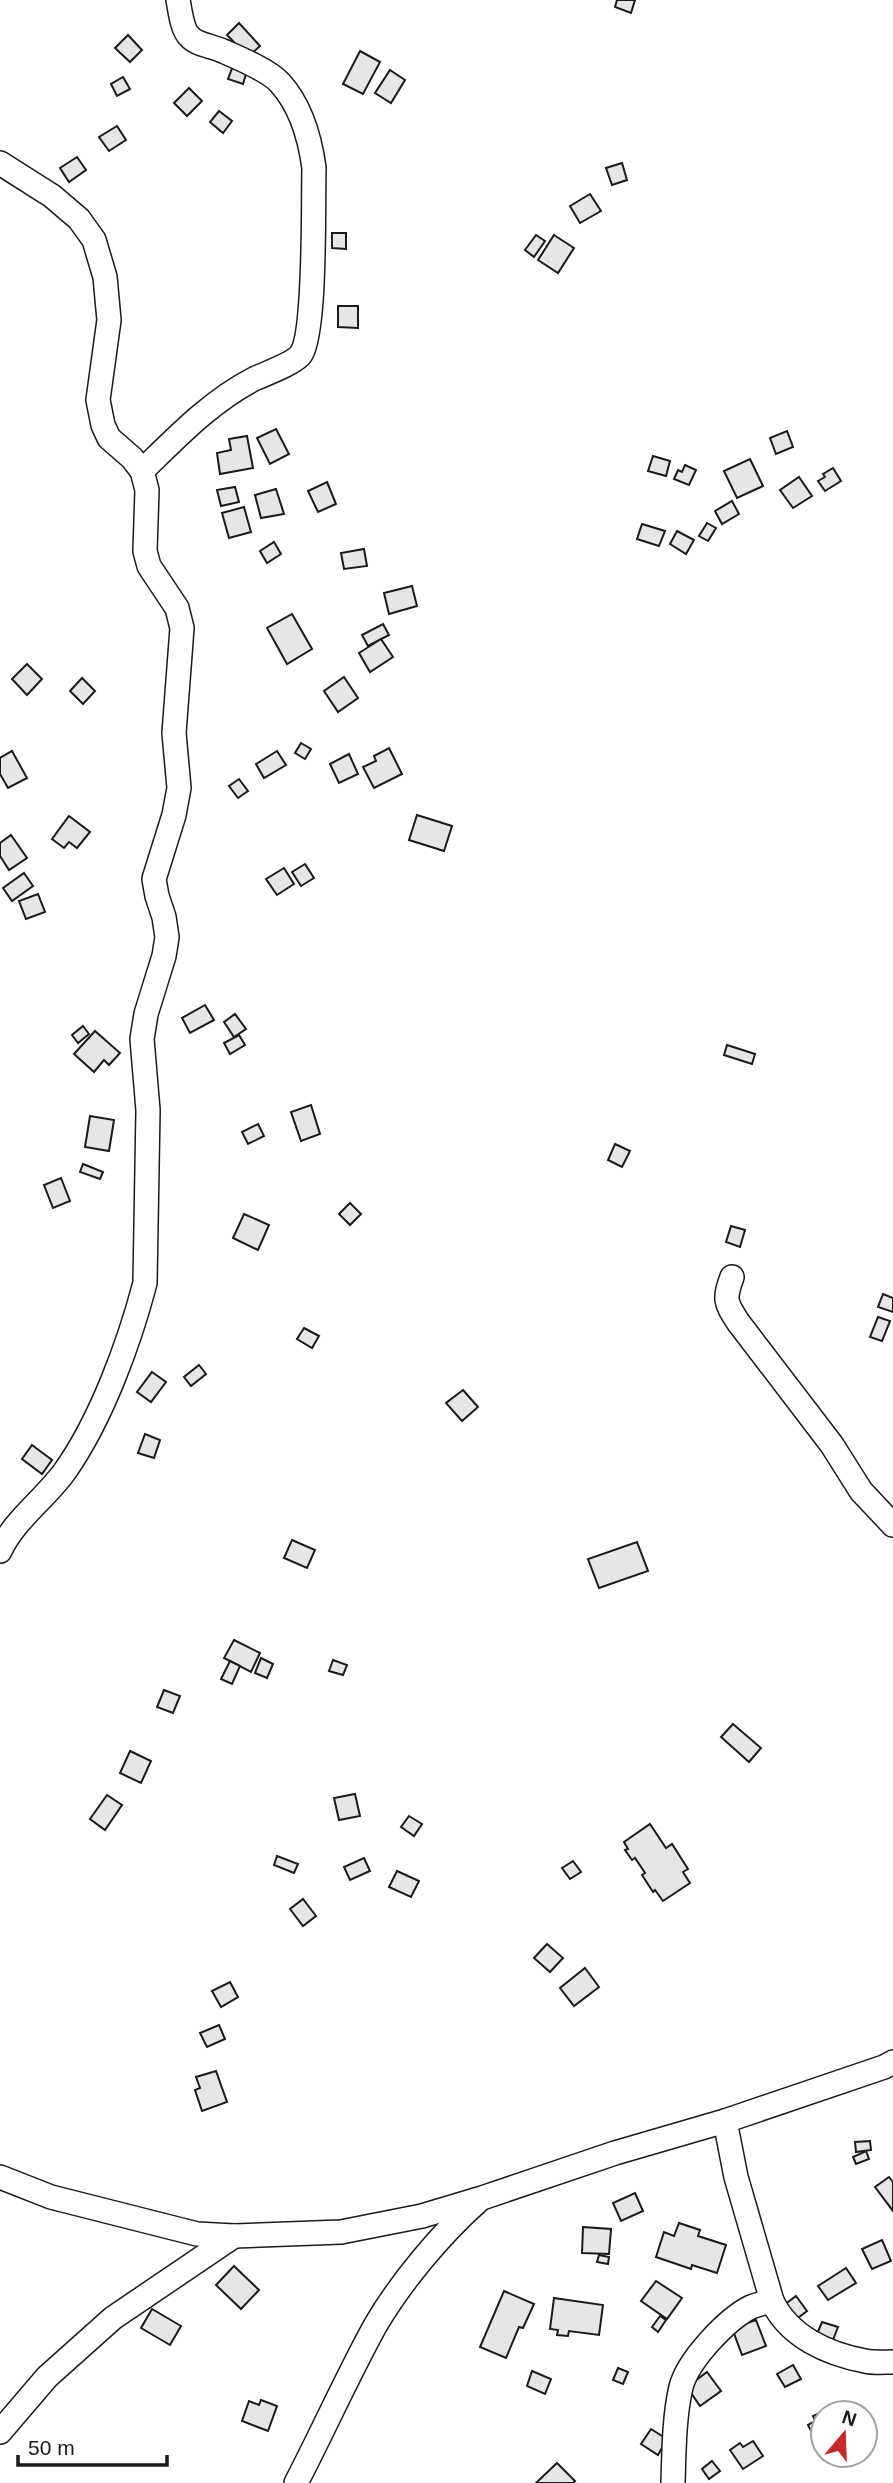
<svg xmlns="http://www.w3.org/2000/svg" width="893" height="2483" font-family="Helvetica,sans-serif">
<style>
.building{fill:#e6e6e6;stroke:#1a1a1a;stroke-width:2}
.lines{fill:none;stroke-linecap:round;stroke-linejoin:round}
.minor-casing{stroke:#1a1a1a;stroke-width:26}
.minor{stroke:#fff;stroke-width:23}
</style>
<rect width="100%" height="100%" fill="#fff"/>
<g class="building">
<path d="M617,0h18l-4,13 -16,-6z"/>
<path d="M239,23l21,23 -12,11 -21,-22z"/>
<path d="M128,35l14,15 -12,12 -15,-14z"/>
<path d="M360,51l20,11 -17,32 -20,-10z"/>
<path d="M233,66l14,5 -4,13 -15,-5z"/>
<path d="M390,70l15,10 -14,23 -16,-10z"/>
<path d="M123,77l7,12 -13,7 -6,-12z"/>
<path d="M189,88l13,13 -15,15 -13,-13z"/>
<path d="M219,111l13,10 -9,12 -13,-11z"/>
<path d="M117,126l9,14 -17,11 -10,-14z"/>
<path d="M77,157l9,13 -17,12 -9,-14z"/>
<path d="M622,163l5,17 -15,5 -6,-17z"/>
<path d="M590,194l11,17 -21,12 -10,-17z"/>
<path d="M332,233h14v16l-14,-1z"/>
<path d="M536,235l9,6 -11,16 -9,-7z"/>
<path d="M554,235l20,13 -16,25 -20,-13z"/>
<path d="M338,306h20v22l-20,-1z"/>
<path d="M276,429l13,25 -19,10 -13,-26z"/>
<path d="M787,431l6,16 -17,7 -6,-16z"/>
<path d="M247,436l6,32 -33,6 -3,-21 14,-3 -2,-11z"/>
<path d="M653,456l17,5 -4,15 -18,-5z"/>
<path d="M750,459l13,27 -26,12 -13,-27z"/>
<path d="M685,465l11,5 -7,15 -15,-6 4,-9 4,2z"/>
<path d="M833,468l8,13 -16,10 -7,-10 7,-4 -2,-3z"/>
<path d="M799,477l13,19 -19,12 -13,-18z"/>
<path d="M327,482l9,22 -18,8 -10,-21z"/>
<path d="M235,487l4,15 -18,4 -4,-16z"/>
<path d="M276,489l8,25 -23,4 -6,-23z"/>
<path d="M732,501l7,13 -17,10 -7,-13z"/>
<path d="M244,507l7,25 -22,6 -7,-25z"/>
<path d="M707,523l9,5 -8,13 -9,-5z"/>
<path d="M642,524l23,7 -6,15 -22,-7z"/>
<path d="M677,531l17,9 -8,14 -16,-10z"/>
<path d="M274,542l7,12 -14,9 -7,-12z"/>
<path d="M364,549l3,17 -23,3 -3,-16z"/>
<path d="M412,586l5,20 -28,8 -5,-21z"/>
<path d="M292,614l20,35 -25,15 -20,-36z"/>
<path d="M383,624l6,11 -21,11 -6,-11z"/>
<path d="M381,639l12,18 -23,15 -11,-19z"/>
<path d="M27,664l15,15 -15,16 -15,-16z"/>
<path d="M344,677l14,21 -20,14 -14,-21z"/>
<path d="M82,678l13,13 -12,13 -13,-13z"/>
<path d="M301,743l10,6 -6,10 -10,-6z"/>
<path d="M389,748l13,26 -28,14 -11,-21 13,-6 -2,-5z"/>
<path d="M12,751l15,27 -19,10 -8,-14v-16z"/>
<path d="M277,751l9,14 -22,13 -8,-14z"/>
<path d="M349,754l9,20 -19,9 -9,-19z"/>
<path d="M239,779l9,12 -10,7 -9,-12z"/>
<path d="M417,815l35,11 -8,25 -35,-11z"/>
<path d="M69,816l21,16 -13,16 -8,-6 -5,6 -12,-9z"/>
<path d="M11,835l16,23 -18,12 -9,-14v-13z"/>
<path d="M305,864l9,14 -13,8 -9,-14z"/>
<path d="M284,868l10,16 -17,11 -11,-16z"/>
<path d="M24,873l9,13 -21,15 -9,-13z"/>
<path d="M38,894l7,18 -19,7 -7,-18z"/>
<path d="M205,1005l9,15 -24,13 -8,-15z"/>
<path d="M235,1014l11,15 -12,8 -10,-15z"/>
<path d="M83,1026l6,8 -11,9 -6,-8z"/>
<path d="M95,1031l25,22 -11,12 -5,-5 -10,12 -20,-18z"/>
<path d="M239,1035l6,10 -15,9 -6,-11z"/>
<path d="M727,1045l28,9 -3,10 -28,-9z"/>
<path d="M311,1105l9,29 -19,7 -10,-29z"/>
<path d="M90,1116l24,4 -5,31 -24,-4z"/>
<path d="M258,1124l6,12 -16,8 -6,-12z"/>
<path d="M615,1144l15,7 -8,16 -14,-7z"/>
<path d="M83,1164l20,8 -3,7 -20,-7z"/>
<path d="M61,1178l9,23 -17,7 -9,-23z"/>
<path d="M350,1203l11,11 -11,11 -11,-11z"/>
<path d="M244,1214l25,11 -11,25 -25,-12z"/>
<path d="M731,1226l14,4 -5,17 -14,-5z"/>
<path d="M883,1294l10,4v14l-15,-5z"/>
<path d="M878,1317l12,4 -8,20 -12,-4z"/>
<path d="M304,1328l15,8 -7,12 -15,-9z"/>
<path d="M199,1365l7,9 -15,12 -7,-9z"/>
<path d="M152,1372l14,10 -15,20 -14,-10z"/>
<path d="M463,1390l15,17 -16,14 -16,-18z"/>
<path d="M145,1434l15,6 -6,18 -16,-5z"/>
<path d="M32,1445l20,15 -10,14 -20,-15z"/>
<path d="M292,1540l23,10 -8,18 -23,-10z"/>
<path d="M637,1542l11,29 -49,17 -11,-29z"/>
<path d="M234,1640l26,13 -9,19 -27,-14z"/>
<path d="M261,1658l12,6 -6,14 -12,-5z"/>
<path d="M333,1660l14,5 -4,10 -14,-4z"/>
<path d="M230,1661l10,5 -8,18 -11,-5z"/>
<path d="M164,1690l16,6 -7,17 -16,-6z"/>
<path d="M733,1724l28,24 -12,14 -28,-25z"/>
<path d="M130,1751l21,10 -10,22 -21,-10z"/>
<path d="M355,1794l5,22 -21,4 -5,-22z"/>
<path d="M107,1795l15,10 -17,25 -15,-11z"/>
<path d="M409,1816l13,8 -8,12 -13,-9z"/>
<path d="M650,1824l16,24 6,-4 16,25 -5,3 7,11 -27,18 -8,-11 -2,2 -11,-17 3,-2 -10,-15 -3,2 -7,-10 3,-1 -4,-7z"/>
<path d="M277,1856l21,8 -4,9 -20,-8z"/>
<path d="M364,1858l6,13 -20,9 -6,-13z"/>
<path d="M573,1861l8,11 -11,7 -8,-11z"/>
<path d="M397,1871l22,10 -8,16 -22,-10z"/>
<path d="M303,1899l13,17 -13,10 -13,-17z"/>
<path d="M547,1944l16,14 -13,14 -16,-14z"/>
<path d="M585,1968l14,19 -25,19 -14,-18z"/>
<path d="M230,1982l8,15 -17,10 -9,-16z"/>
<path d="M219,2025l6,14 -18,8 -7,-14z"/>
<path d="M216,2071l11,31 -25,9 -7,-21 5,-2 -4,-11z"/>
<path d="M870,2141l1,9 -15,2 -1,-10z"/>
<path d="M866,2151l3,8 -13,5 -3,-7z"/>
<path d="M889,2177l4,5v29l-18,-24z"/>
<path d="M635,2193l8,18 -22,10 -8,-18z"/>
<path d="M679,2223l21,7 -2,6 28,9 -9,28 -25,-8 -1,4 -35,-12 8,-25 10,4z"/>
<path d="M583,2227l28,2 -2,25 -27,-1z"/>
<path d="M882,2240l9,21 -19,8 -10,-20z"/>
<path d="M599,2255l10,2 -1,7 -11,-2z"/>
<path d="M234,2266l25,24 -18,19 -25,-24z"/>
<path d="M846,2268l10,15 -28,17 -10,-14z"/>
<path d="M656,2281l26,17 -15,21 -26,-18z"/>
<path d="M504,2291l30,13 -11,24 -4,-1 -13,31 -26,-11z"/>
<path d="M796,2296l11,15 -17,13 -11,-15z"/>
<path d="M554,2298l49,7 -4,30 -30,-4 -1,5 -11,-1 1,-5 -8,-1z"/>
<path d="M152,2309l29,17 -11,19 -29,-17z"/>
<path d="M660,2316l6,4 -8,12 -6,-5z"/>
<path d="M756,2320l10,26 -24,9 -10,-27z"/>
<path d="M822,2322l16,5 -7,18 -16,-6z"/>
<path d="M793,2365l8,14 -16,8 -8,-13z"/>
<path d="M618,2368l10,4 -5,12 -10,-4z"/>
<path d="M532,2371l19,8 -6,15 -18,-8z"/>
<path d="M707,2372l14,19 -21,15 -13,-19z"/>
<path d="M261,2400l16,6 -9,25 -26,-10 7,-20 10,4z"/>
<path d="M822,2412l1,28 -6,3 -9,-18 7,-4 -2,-5z"/>
<path d="M651,2429l16,10 -9,16 -17,-11z"/>
<path d="M753,2441l10,15 -20,13 -13,-19 10,-7 3,4z"/>
<path d="M712,2461l8,10 -11,8 -7,-10z"/>
<path d="M557,2463l18,18 -2,2h-37z"/>
</g>
<g class="lines">
<g class="minor-casing">
<g id="minor">
<path d="M0,163l52,33 27,23 15,21 11,37 4,43 -11,80 5,25 6,13 23,20 10,13 5,19 -2,61 4,15 28,42 5,20 -8,105 5,55 -5,27 -20,64 3,17 7,21 3,20 -3,19 -18,58 -4,25 6,71 -3,173c-16,61 -44,137 -80,188 -20,28 -51,49 -65,80"/>
<path d="M142,471c34,-33 69,-70 112,-92 11,-5 41,-16 47,-25 15,-22 12,-152 13,-186 -4,-30 -13,-62 -34,-85 -10,-12 -41,-25 -57,-32 -10,-5 -27,-6 -34,-15 -7,-7 -9,-26 -11,-36"/>
<path d="M732,1277c-8,22 -7,25 6,45l94,123 29,46 32,34"/>
<path d="M725,2121l11,56 36,124c17,36 56,53 93,60 9,2 19,1 28,1"/>
<path d="M0,2177l51,20 146,37 37,2 107,-4 81,-16 60,-18 133,-45 110,-32 159,-54 9,-5"/>
<path d="M0,2432l47,-55 66,-59 121,-82"/>
<path d="M296,2483c27,-52 51,-106 79,-157 25,-43 65,-91 102,-124"/>
<path d="M673,2483c1,-31 1,-66 8,-96 7,-27 46,-68 70,-80 7,-3 14,-4 21,-6"/>
</g>
</g>
<use href="#minor" class="minor"/>
</g>
<g transform="translate(844 2434) rotate(19)"><circle r="33" fill="#ffffff" stroke="#a3a3a3" stroke-width="2"/>
<path d="M0-5L12 26L0 18L-12 26Z" fill="#c62828"/>
<text y="-10" font-size="19" font-weight="bold" text-anchor="middle" fill="#1a1a1a">N</text>
</g>
<path d="M18 2455v10h149v-10" fill="none" stroke="#1a1a1a" stroke-width="3.5"/>
<text x="28" y="2455" font-size="21" fill="#1a1a1a" stroke="#ffffff" stroke-width="5" paint-order="stroke">50 m</text>
</svg>
